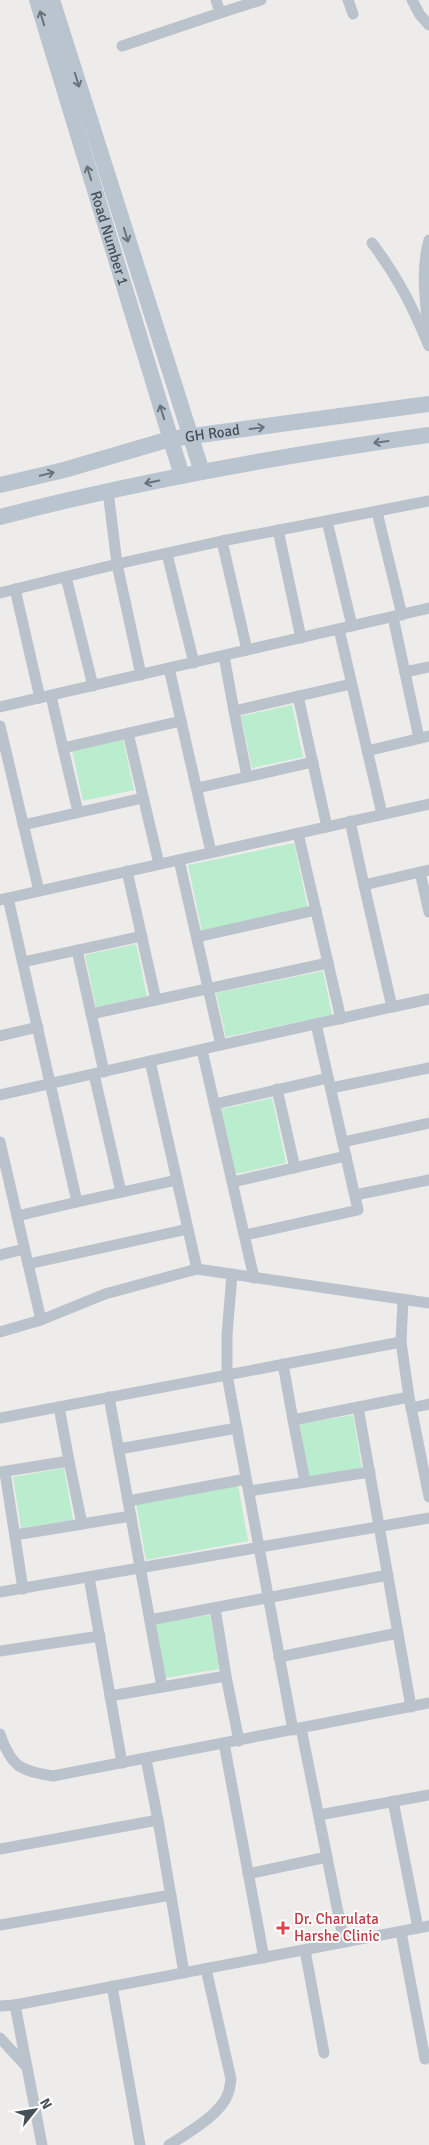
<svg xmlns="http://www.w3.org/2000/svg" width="429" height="2145" font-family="Signika,sans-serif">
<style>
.green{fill:#baecce}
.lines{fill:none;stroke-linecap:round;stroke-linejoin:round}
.street{stroke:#bac3cb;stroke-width:11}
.secondary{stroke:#b9c4cf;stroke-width:16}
.oneway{stroke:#68727c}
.health-dot{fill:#e0444e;stroke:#fff;stroke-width:2}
.labels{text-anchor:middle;stroke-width:4;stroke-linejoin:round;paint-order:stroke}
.street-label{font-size:15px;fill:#454f58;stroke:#fff}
.health-label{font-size:15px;fill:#be3a42;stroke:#fff;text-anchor:start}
</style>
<rect width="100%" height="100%" fill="#eeebeb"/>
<g class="green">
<path d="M292,705l11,52 -51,11 -11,-52z"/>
<path d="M123,739l11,51 -51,11 -11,-51z"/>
<path d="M294,843l14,66 -106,22 -14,-66z"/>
<path d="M136,944l11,52 -51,11 -11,-52z"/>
<path d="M323,971l9,44 -106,22 -10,-44z"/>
<path d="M272,1098l14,65 -51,11 -14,-65z"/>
<path d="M353,1415l9,54 -54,9 -8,-54z"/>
<path d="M64,1468l9,52 -52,8 -8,-51z"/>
<path d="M238,1485l10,56 -102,19 -10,-57z"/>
<path d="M210,1615l9,54 -54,9 -9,-54z"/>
</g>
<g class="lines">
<g class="street">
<path d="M216,0l4,13 41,-13"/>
<path d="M348,0l5,14"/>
<path d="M412,0l8,15 9,10"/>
<path d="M122,46l98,-33"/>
<path d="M372,243c26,34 40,63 57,103"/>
<path d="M429,337c-3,-32 -9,-65 0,-97"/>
<path d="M108,491l9,73 24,111"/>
<path d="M377,512l25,103"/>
<path d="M327,521l25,105"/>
<path d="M278,530l23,108"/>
<path d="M222,541l25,109"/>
<path d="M167,554l27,109"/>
<path d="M66,577l27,109"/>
<path d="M15,589l25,109"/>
<path d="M0,593l117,-29 105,-23 207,-40"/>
<path d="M393,617l26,121"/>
<path d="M339,629l43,185"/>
<path d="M224,656l10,55 117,-27"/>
<path d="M169,668l42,184"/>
<path d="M405,672l24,-5"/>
<path d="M51,696l12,52 118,-27"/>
<path d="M298,696l29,131"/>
<path d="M0,707l429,-99"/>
<path d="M234,711l13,66 66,-15"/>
<path d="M0,726l39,165"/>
<path d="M128,733l31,131"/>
<path d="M63,748l15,64"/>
<path d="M367,751l62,-15"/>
<path d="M197,788l50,-11"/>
<path d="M350,821l14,64 56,-13"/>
<path d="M23,825l120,-27"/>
<path d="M298,833l43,186"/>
<path d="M179,860l42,185 171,-38"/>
<path d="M429,870l-9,2 9,40"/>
<path d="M127,871l29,129"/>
<path d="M364,885l28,122 37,-8"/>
<path d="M8,898l69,304 -60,14 24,104"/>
<path d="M0,900l429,-96"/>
<path d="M197,937l119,-27"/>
<path d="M77,950l27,122"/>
<path d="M23,962l119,-26"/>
<path d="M91,1014l237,-51"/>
<path d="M0,1036l38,-9"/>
<path d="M202,1050l52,228"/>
<path d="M150,1061l47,208"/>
<path d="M94,1074l27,118"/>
<path d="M331,1088l98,-20"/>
<path d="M277,1089l18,79"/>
<path d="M0,1095l221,-50"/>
<path d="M215,1104l113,-26"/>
<path d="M0,1142l17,74"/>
<path d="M343,1142l86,-19"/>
<path d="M233,1182l113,-26"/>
<path d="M355,1195l74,-15"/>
<path d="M77,1202l100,-22"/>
<path d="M245,1235l113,-25 -42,-186"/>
<path d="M0,1255l24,-6"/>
<path d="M28,1264l160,-35"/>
<path d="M232,1274l-5,61v40l66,355"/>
<path d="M403,1300l-2,42 8,55 20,100"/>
<path d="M0,1332l41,-12 64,-26 92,-25 232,34"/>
<path d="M283,1364l10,56 116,-23"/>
<path d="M109,1397l53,290"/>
<path d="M358,1407l53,300"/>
<path d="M411,1408l18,-4"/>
<path d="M0,1418l401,-76"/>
<path d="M293,1420l12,62"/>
<path d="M119,1449l118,-21"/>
<path d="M69,1461l13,63"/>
<path d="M0,1472l69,-11 -10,-54"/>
<path d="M5,1472l18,117"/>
<path d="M249,1491l121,-19"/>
<path d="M128,1501l118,-22"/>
<path d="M15,1535l116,-19"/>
<path d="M89,1577l33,186"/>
<path d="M0,1592l429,-74"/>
<path d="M215,1608l11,68"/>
<path d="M150,1620l238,-45"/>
<path d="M0,1651l100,-15"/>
<path d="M279,1657l119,-24"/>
<path d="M110,1696l116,-20 13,65"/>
<path d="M301,1728l43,214"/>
<path d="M0,1734c11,33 21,37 53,42l376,-73"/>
<path d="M224,1743l40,215"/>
<path d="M146,1759l12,61"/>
<path d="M393,1801l25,127"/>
<path d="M319,1815l110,-20"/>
<path d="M0,1849l158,-29 26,153"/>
<path d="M248,1874l79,-17"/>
<path d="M0,1925l171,-30"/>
<path d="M401,1932l24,127"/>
<path d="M305,1950l19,103"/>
<path d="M112,1986l28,159"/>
<path d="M15,2005l27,140"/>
<path d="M0,2006l15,-1 414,-79"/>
<path d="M0,2038l26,28"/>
<path d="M169,2145c19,-12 51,-30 59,-51 2,-5 2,-10 3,-15l-25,-110"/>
</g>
<g class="secondary">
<path id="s1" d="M37,0l145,476"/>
<path d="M52,0l150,472"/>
<path id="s2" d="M0,485l64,-15 106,-31 259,-35"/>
<path d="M0,517c141,-37 285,-62 429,-82"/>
</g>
</g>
<defs><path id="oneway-shaft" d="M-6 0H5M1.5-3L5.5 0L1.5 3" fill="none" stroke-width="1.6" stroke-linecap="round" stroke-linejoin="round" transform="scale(1.25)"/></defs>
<g class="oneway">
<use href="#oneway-shaft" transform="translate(42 18) rotate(-107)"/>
<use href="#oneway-shaft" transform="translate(77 80) rotate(73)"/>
<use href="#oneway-shaft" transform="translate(89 173) rotate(-107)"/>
<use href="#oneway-shaft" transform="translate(126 235) rotate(73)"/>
<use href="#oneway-shaft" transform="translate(162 412) rotate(-107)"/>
<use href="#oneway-shaft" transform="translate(257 428) rotate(-8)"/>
<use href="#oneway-shaft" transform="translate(381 442) rotate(172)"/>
<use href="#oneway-shaft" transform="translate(47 474) rotate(-14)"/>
<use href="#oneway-shaft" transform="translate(152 482) rotate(168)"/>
</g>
<path class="health-dot" d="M280.5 1920.5h5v5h5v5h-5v5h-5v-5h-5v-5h5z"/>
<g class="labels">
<g class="street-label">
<text dy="5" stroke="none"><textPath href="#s1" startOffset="249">Road Number 1</textPath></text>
<text dy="5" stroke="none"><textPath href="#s2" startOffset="219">GH Road</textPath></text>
</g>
<g class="health-label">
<text x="294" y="1924">Dr. Charulata<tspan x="294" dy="17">Harshe Clinic</tspan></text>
</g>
</g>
<g transform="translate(35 2110) rotate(60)" stroke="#ffffff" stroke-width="4" paint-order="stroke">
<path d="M0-4L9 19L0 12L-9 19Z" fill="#454f58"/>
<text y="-8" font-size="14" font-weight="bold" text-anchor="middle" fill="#454f58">N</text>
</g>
</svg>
